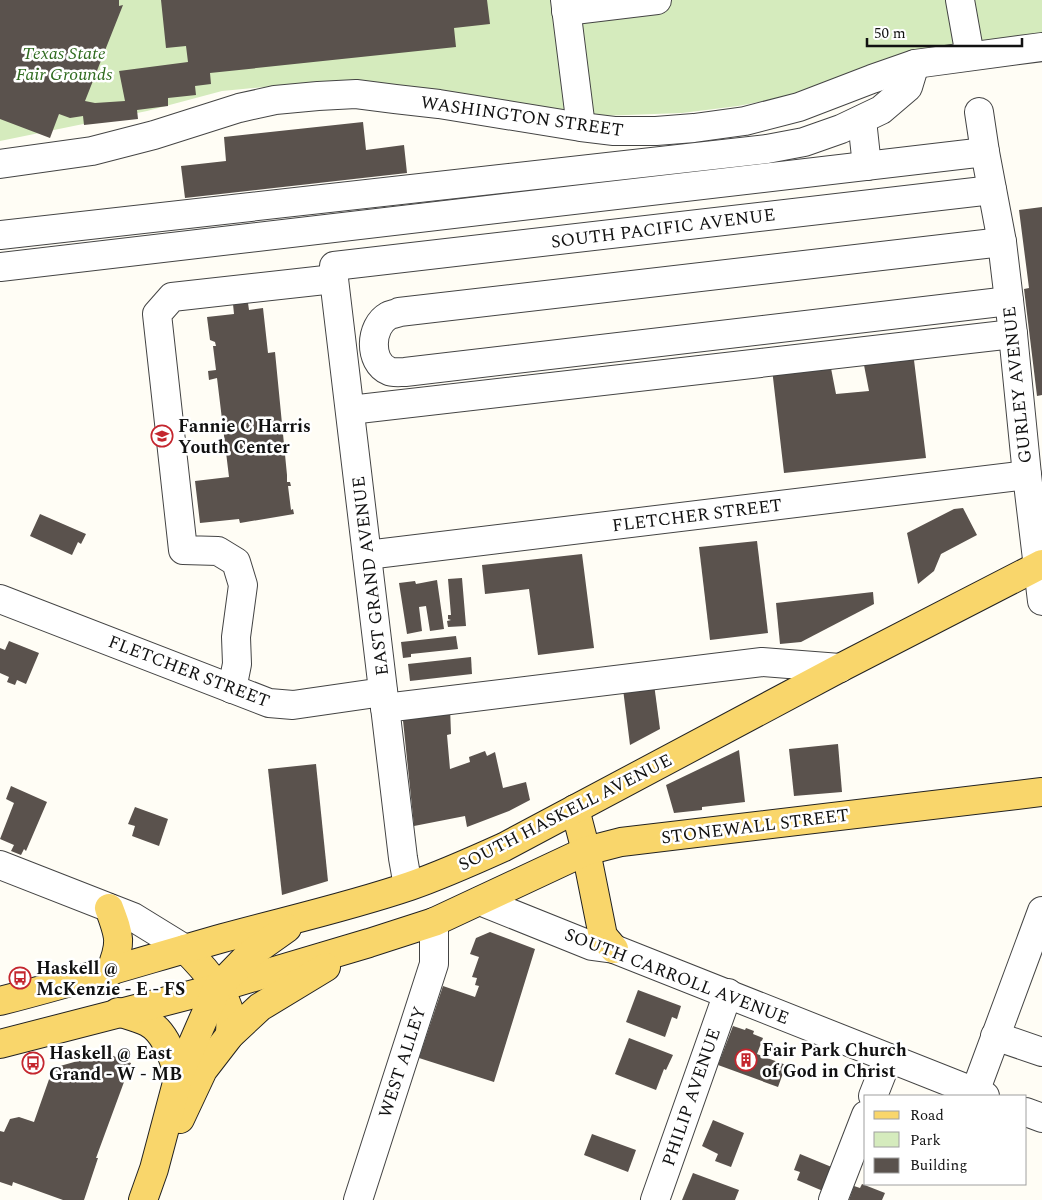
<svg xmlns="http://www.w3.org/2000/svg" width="1042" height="1200" font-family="Spectral,serif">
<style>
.green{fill:#d5ebbd}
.building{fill:#5a524d}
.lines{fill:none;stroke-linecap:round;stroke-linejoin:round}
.minor-casing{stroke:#444;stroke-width:30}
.major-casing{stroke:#222;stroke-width:30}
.minor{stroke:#fff;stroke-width:28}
.major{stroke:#f9d66b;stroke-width:28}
.labels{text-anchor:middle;stroke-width:5;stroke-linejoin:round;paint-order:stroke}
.park-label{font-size:18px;font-style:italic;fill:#2f6b1f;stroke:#fff}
.street-label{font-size:18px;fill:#111;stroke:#fff}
.poi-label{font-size:18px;font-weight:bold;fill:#111;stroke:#fff;text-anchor:start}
</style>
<rect width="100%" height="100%" fill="#fffdf5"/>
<path class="green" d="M0,0h1042v34l-136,19 -117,43 -51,10 -56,7 -83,3 -143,-21 -131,-14 -103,10 -75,20 -147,30z"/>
<g class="building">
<path d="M0,0h119v6l4,-1 -38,96 10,2 30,-2 -6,-30 69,-9 -2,-16 -20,2 -5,-48h326l3,24 -36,4 2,19 -246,26 1,11 -16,2 1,9 -28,3v8l-31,4 1,9 -54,6 -1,-9 -13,2 -11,-4 -9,24 -50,-19z"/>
<path d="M363,122l3,28 38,-5 3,28 -222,25 -4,-32 45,-5 -2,-24z"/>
<path d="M1042,207v188l-5,1 -13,-107 5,-1 -10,-78z"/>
<path d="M248,303l1,7 14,-2 5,45 7,-1 12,123v7h3l1,4h-3l3,24 2,-1 1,5 -54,9 -1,-4 -39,4 -5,-42 34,-4 -12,-99 -8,2 -1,-9 8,-1 -3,-24h3l-1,-4 -5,-2 -3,-23 27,-3 -1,-10z"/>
<path d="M913,352l13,106 -142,15 -12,-104 58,-6 6,31 33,-3 -6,-31z"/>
<path d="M963,508l14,27 -36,19 -7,17 -16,13 -11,-51 47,-24z"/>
<path d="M40,514l46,20 -5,10 -3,-2 -6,13 -42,-19z"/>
<path d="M757,541l11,92 -58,7 -11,-93z"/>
<path d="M582,554l12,94 -56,7 -9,-66 -44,5 -3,-29z"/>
<path d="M462,578l4,48 -18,1 -1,-6 4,-1 -3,-1v-4h3l-3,-36z"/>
<path d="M437,580l7,49 -14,2 -4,-25 -7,1 3,24 -15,3 -8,-51 16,-2 1,3z"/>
<path d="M873,592l1,12 -73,38 -21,2 -4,-41z"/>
<path d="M456,636l2,13 -47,5v3l-8,1 -2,-16z"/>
<path d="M9,641l30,12 -13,31 -9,-4 -2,5 -8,-3 2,-5 -9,-4v-25l5,2z"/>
<path d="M471,657l1,17 -62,7 -2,-17z"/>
<path d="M654,684l6,45 -30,16 -7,-56z"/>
<path d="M450,707l1,27 -4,1 3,34 20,-7 -1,-5 16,-6 2,5 8,-4 8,36 23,-6 4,18 -21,11 -42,16 -2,-11 -51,10 -12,-115z"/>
<path d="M838,744l4,48 -48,4 -5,-47z"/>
<path d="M739,750l6,52 -43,5v3l-28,3 -8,-28z"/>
<path d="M316,764l12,117 -46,14 -14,-126z"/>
<path d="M11,786l36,16 -21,49 -2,-2 -3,6 -10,-4 3,-6 -14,-6 14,-36 -8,-4z"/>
<path d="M135,807l33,12 -9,27 -27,-10 3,-10 -7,-2z"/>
<path d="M490,932l45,17 -41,133 -75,-24 24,-72 32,11 4,-11 -4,-1 2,-7 -5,-1 7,-20 -9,-3 6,-16z"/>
<path d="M638,990l43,16 -4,13 -5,-2 -7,20 -39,-15z"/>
<path d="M733,1026l12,4 1,-2 8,3 -1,3 10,4 -6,16 29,11 -8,22 -60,-22z"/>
<path d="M629,1038l44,17 -7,15 -2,-1 -8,21 -41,-16z"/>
<path d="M106,1053l25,10 -35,95h2l-14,42h-21l-50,-18 -1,4 -12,-4v-51l4,1 6,-13 9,-2 15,5 19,-54z"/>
<path d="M713,1120l31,13 -13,34 -16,-6 3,-7 -16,-8z"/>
<path d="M592,1134l44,16 -8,22 -44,-17z"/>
<path d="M800,1154l34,14 -11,23 -26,-11 3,-8 -6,-2z"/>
<path d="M693,1173l46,17 -4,10h-53z"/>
<path d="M862,1184l23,9 -3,7h-33l5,-14 6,2z"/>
</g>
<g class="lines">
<g class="minor-casing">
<g id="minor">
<path d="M565,0l16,127"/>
<path d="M960,0l10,56"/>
<path d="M566,11l91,-11"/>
<path d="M979,112l6,40 17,90 11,92 14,141 15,126"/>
<path d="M862,120l5,46"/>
<path d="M0,164l92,-13 62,-16 85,-27 36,-8 43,-4 38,-2 39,5 44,5 142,23 33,4h42l38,-3 51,-7 54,-14 73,-28 43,-15 127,-17"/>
<path d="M0,235l767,-86 37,-7 37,-13 40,-19 27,-23 7,-23"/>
<path d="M1002,242l-603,70c-3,2 -8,2 -11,4 -18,10 -20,46 1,55 4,2 11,1 16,1l604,-71"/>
<path d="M0,267l985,-115"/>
<path d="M350,410l663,-76"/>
<path d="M367,555l660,-80"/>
<path d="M0,599l269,104 24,2 90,-13"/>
<path d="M232,689l5,-25 -1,-27 7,-52 -7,-23 -18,-11 -35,-1 -26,-236 15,-17 162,-18"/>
<path d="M385,708l377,-46 78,6"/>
<path d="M0,865l133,52 52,32"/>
<path d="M408,886l-5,-28 -69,-579v-13l658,-76"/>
<path d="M480,901l112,45 22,3 371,147"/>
<path d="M995,1036l47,16"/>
<path d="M975,1092l67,-181"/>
<path d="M873,1096l15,-38"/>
<path d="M1026,1112l16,6"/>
<path d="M358,1200l76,-236v-42"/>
<path d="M655,1200l73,-207"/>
<path d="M833,1200l33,-85"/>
</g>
</g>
<g class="major-casing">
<g id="major">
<path d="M575,809l11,42 17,85 11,13"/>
<path d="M109,908c11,29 13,35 1,64"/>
<path d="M185,949c16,16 41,43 45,66 1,6 0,14 0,20"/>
<path d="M0,1001c75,-19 149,-42 223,-63 62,-17 125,-31 187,-52 32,-11 63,-25 94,-39l336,-179 202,-104"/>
<path d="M118,1012c9,3 21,6 29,10 19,10 25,34 32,53"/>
<path d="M0,1044l217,-56 152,-45 65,-21 152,-71 35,-9 421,-50"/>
<path d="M180,1119l23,-49 27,-35 30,-28 66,-40"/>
<path d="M143,1200l11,-31 25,-94 38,-87 32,-33 38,-27"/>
</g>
</g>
<use href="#minor" class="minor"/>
<use href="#major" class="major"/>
</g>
<defs>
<g id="school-ring" transform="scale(1.125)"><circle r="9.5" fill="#fff" stroke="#c4262e" stroke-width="1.5"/><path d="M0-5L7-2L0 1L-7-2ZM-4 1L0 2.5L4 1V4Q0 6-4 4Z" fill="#c4262e"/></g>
<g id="bus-ring" transform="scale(1.125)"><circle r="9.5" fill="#fff" stroke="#c4262e" stroke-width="1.5"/><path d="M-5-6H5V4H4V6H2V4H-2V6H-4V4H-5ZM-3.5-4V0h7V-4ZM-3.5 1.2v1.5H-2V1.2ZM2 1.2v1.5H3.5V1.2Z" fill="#c4262e"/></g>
<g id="building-ring" transform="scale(1.125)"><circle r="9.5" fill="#fff" stroke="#c4262e" stroke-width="1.5"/><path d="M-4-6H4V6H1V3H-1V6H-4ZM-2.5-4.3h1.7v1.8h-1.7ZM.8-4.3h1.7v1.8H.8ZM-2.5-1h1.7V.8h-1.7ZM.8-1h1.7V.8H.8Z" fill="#c4262e"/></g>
</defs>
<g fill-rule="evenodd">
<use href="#school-ring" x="162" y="436"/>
<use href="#bus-ring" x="20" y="978"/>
<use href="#building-ring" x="746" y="1060"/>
<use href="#bus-ring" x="33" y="1063"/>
</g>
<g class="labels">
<g class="park-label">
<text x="64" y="59">Texas State<tspan x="64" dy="21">Fair Grounds</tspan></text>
</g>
<g class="street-label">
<text transform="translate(522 116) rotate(8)" y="6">WASHINGTON STREET</text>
<text transform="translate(663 228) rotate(-7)" y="6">SOUTH PACIFIC AVENUE</text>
<text transform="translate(1017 385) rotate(-96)" y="6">GURLEY AVENUE</text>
<text transform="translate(697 515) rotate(-7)" y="6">FLETCHER STREET</text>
<text transform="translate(370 576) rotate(-97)" y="6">EAST GRAND AVENUE</text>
<text transform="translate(189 671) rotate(21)" y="6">FLETCHER STREET</text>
<text transform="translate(565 812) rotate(-27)" y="6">SOUTH HASKELL AVENUE</text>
<text transform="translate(755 826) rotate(-7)" y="6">STONEWALL STREET</text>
<text transform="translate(677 976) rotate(21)" y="6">SOUTH CARROLL AVENUE</text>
<text transform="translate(402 1062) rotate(-72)" y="6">WEST ALLEY</text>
<text transform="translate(691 1097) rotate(-71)" y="6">PHILIP AVENUE</text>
</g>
<g class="poi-label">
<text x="178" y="432">Fannie C Harris<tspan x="178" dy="21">Youth Center</tspan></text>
<text x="36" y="974">Haskell @<tspan x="36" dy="21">McKenzie - E - FS</tspan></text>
<text x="762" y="1056">Fair Park Church<tspan x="762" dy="21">of God in Christ</tspan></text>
<text x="49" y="1059">Haskell @ East<tspan x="49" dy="21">Grand - W - MB</tspan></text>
</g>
</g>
<rect x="864" y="1095" width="162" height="90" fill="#ffffff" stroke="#a0a0a0"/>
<rect x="874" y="1111" width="25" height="8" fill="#f9d66b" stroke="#a0a0a0"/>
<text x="910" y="1120" font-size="15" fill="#111111">Road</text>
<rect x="874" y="1132" width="25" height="15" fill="#d5ebbd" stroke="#a0a0a0"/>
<text x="910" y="1145" font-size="15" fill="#111111">Park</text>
<rect x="874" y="1158" width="25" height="15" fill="#5a524d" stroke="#a0a0a0"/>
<text x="910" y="1170" font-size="15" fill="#111111">Building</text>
<path d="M867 38v8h155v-8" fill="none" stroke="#111111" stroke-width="2.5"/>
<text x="874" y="38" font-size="15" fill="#111111" stroke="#ffffff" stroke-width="4" paint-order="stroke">50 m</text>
</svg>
